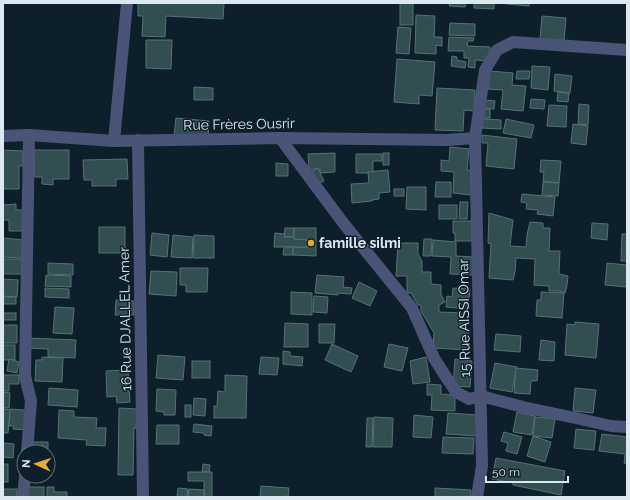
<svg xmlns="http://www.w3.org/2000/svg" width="630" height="500" font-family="Raleway,sans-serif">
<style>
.building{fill:#334e51;stroke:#567275}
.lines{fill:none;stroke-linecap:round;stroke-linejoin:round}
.minor{stroke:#495476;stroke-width:12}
.poi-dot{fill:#e9ab37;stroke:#0d1f2b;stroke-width:1.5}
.labels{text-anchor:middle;stroke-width:3;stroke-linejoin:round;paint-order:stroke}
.street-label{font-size:14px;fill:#dce8f0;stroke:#0d1f2b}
.poi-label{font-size:14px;font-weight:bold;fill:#dce8f0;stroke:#0d1f2b;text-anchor:start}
</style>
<rect width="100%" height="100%" fill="#0d1f2b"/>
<g class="building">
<path d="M138,3h86l-1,16 -57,-3 -1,21 -23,-1 1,-20h-5z"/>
<rect x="400" y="3" width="13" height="22"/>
<path d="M450,3h16l-1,4 -16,-1z"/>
<path d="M474,3h20v6l-20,-1z"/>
<path d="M497,3h32v3z"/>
<path d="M416,15l19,1 -1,21h8v9l-6,-1v9l-21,-1z"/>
<path d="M542,16l24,2 -2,23 -24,-2z"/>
<path d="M450,23l25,1v12l-26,-1z"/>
<path d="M398,27l13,1 -2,26 -13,-1z"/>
<path d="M449,37l25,1 -1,3h-5l-1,5 23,1v14l-15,-1v8l-7,-1 1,-9h-5v-7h-16z"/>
<path d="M146,40h26l-1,29 -25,-1z"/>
<path d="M452,56l5,1v3l9,2 -1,6 -14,-2z"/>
<path d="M397,59l38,3 -3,34 -13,-1v9l-25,-2z"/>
<path d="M532,66l18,1 -2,23 -17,-2z"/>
<path d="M490,71l23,2 -1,12 14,1 -3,25 -22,-2 2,-19 -15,-1z"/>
<path d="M517,71h13l-1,8h-13z"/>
<path d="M555,74l17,2 -2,17 -16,-2z"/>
<path d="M194,87l19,1v12h-19z"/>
<path d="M437,88l38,2 -1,21 -10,-1 -1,21 -28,-1z"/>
<path d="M558,92l11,1 -1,9 -11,-1z"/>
<path d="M531,99l14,1 -1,9 -14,-1z"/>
<path d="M485,100l10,1 -1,8 -10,-1z"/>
<path d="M579,104l10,1 -1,20 -10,-1z"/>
<path d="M549,105l18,1 -1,21 -19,-1z"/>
<rect x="484" y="109" width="6" height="9"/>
<path d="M176,118l33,3 -1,17 -34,-3z"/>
<path d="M483,119l18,1v9l-19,-1z"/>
<path d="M506,119l28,6 -3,13 -28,-5z"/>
<path d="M573,124l15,2 -2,19 -15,-2z"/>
<path d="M482,135l35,4 -3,30 -28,-3 2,-23h-6z"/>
<path d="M450,147l19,2 -2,21 7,1 -4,24 -17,-2 1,-21 -13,-1v-11l8,1z"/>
<path d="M3,150l20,1v15h-4v23h-16z"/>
<path d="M34,150h35v29h-16v6l-11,-1v-7h-8z"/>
<path d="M335,153v19l-15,1v-4h-11l-1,-15z"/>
<rect x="383" y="153" width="6" height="12"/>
<path d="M356,154h26v7h-9v12h-17z"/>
<path d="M127,159l1,20h-12v7h-24v-6h-8l-1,-20z"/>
<path d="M541,160l20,1 -2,22 -16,-2 1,-9h-4z"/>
<path d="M276,163l12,1v12h-12z"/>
<path d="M318,168l6,13 -7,3 -5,-13z"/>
<path d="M388,170l2,22 -11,1v6l-7,1v1l-20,2 -1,-19 18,-1 -1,-11z"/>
<path d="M436,182h15v15h-16z"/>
<path d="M543,182l16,1 -1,13 -16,-1z"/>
<path d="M407,187h19v23l-20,-1z"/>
<rect x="394" y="189" width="10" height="7"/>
<path d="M522,194l33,3 -2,19 -16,-2 1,-4 -12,-1 1,-6 -6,-1z"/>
<path d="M460,202h8l-1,17h-8z"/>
<path d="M16,204v6h7v21h-14v-11h-6v-15z"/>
<rect x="439" y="205" width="18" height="14"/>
<path d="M489,213l24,7 -3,26 16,1 1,-12 3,-13 13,1v5h7l-1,23h11l-1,23 9,2 -1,9 -2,8 -6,-2h-10v-5l-15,-1 1,-26 -19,-1 -1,14 -2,8 -24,-2 2,-34 -3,-1z"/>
<path d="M453,221h21v20h-19v-8h-2z"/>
<path d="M592,223l16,1 -1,16 -16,-2z"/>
<rect x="99" y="227" width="26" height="26"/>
<path d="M285,228h9v9h-10z"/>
<path d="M294,228h22v28l-23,-1v-8h14v-7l-13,-1z"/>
<path d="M152,233l17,2 -2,22 -17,-2z"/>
<path d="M275,233l10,1 -1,3h10v2l13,1v7h-33z"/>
<path d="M622,234h5v27h-6z"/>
<path d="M173,235l20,2 -1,21 -21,-1z"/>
<path d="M194,235l20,1v22h-21z"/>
<path d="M3,238l21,2 -1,18 -20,-1z"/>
<path d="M424,239h8l-1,17h-8z"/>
<path d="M433,240l23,2v14l18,1 -1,18 -23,-1 1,-17 -19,-1z"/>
<path d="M398,243h20v11l4,7v11h9v12l10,1v10l4,7 -6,3v7l24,1v17h6l-1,20 -35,-2 1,-15 -13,-22v-6h-3l-7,-12h-4v-17h-11z"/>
<path d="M284,247h9v8h-10z"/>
<rect x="3" y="259" width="19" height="15"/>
<path d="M48,263l25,1v11l-25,-1z"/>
<path d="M607,263l20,2v22l-22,-2z"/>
<path d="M180,268h28l-1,24h-21v-7h-6z"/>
<path d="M151,271l26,1 -1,24 -27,-2z"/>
<path d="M46,275l25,1v11l-26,-1z"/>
<path d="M317,275l27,2 -1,10 9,1 -1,6 -13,-1v2l-23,-2z"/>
<path d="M3,279l15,1 -1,17 -14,-1z"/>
<path d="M359,282l18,9 -7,15 -18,-8z"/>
<path d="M45,288l24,1v9l-24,-1z"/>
<path d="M453,288l17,1 -2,20 -22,-2 1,-11 5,1z"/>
<path d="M291,292l21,1v22l-21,-1z"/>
<path d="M541,292l23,1 -2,25 -26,-2 1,-16h4z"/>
<path d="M314,296l14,1 -1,16 -14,-1z"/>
<rect x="3" y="297" width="13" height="7"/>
<path d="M116,300l18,1v14h-19z"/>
<path d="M55,307l19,1 -2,26 -19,-1z"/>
<rect x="3" y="313" width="13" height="7"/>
<path d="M575,322l24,2 -3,34 -31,-3 2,-31 8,1z"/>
<path d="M285,323l23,1v23h-24z"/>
<path d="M319,324h16l-1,19h-15z"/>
<path d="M4,325h13v18h-14z"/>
<path d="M496,334l25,2 -1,16 -26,-2z"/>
<path d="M28,338l48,2 -1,18 -27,-1v-8l-20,-1z"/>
<path d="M541,340l14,2 -1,19 -15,-1z"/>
<path d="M332,344l26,12 -7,16 -26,-12z"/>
<path d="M389,344l19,4 -6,23 -18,-4z"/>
<rect x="3" y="345" width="12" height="15"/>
<path d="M283,351l7,1v4l13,1 -1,9 -19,-2z"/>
<path d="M158,355l27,2 -2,23 -27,-2z"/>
<path d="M42,357l21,1 -1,24 -27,-1 1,-21h6z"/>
<path d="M261,357l18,1 -2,17 -18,-1z"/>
<path d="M426,357l4,25 -17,2 -3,-23z"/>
<path d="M9,359l10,3 -2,11 -10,-2z"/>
<path d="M455,359l17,2 -2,26 -17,-1z"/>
<rect x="192" y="361" width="18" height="17"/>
<path d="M495,363l22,4 -5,25 -22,-4z"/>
<path d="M516,368l22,2 -1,11h-6l-1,13 -16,-1z"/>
<path d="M128,370l2,32 -13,1 -1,-7 -9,1 -1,-26z"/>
<path d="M3,375h16v9h-10v7h-6z"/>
<path d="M225,375l22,1 -1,42h-32v-12h3l1,-15 7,1z"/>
<path d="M427,384l14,1v9l14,1v16l-24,-1 1,-15h-5z"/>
<path d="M49,388l29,2 -1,17 -29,-2z"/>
<path d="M575,388l21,2 -3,23 -20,-2z"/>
<path d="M157,389l19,1 -1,25h-11v-3l-8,-1z"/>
<path d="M3,392l7,1 -1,15h-6z"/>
<path d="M194,398l12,1 -1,17 -12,-1z"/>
<rect x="185" y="405" width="6" height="12"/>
<path d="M119,408l18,1 -1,19h-2l-1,47h-15z"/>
<path d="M3,409l7,1 -2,23h-5z"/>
<path d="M10,409l14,1 3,20 -14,-1 1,-3h-5z"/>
<path d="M59,410l15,1v6l23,1 -1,10h10l-1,18 -19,-1 1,-5 -29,-2z"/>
<path d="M517,412l18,4 -3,19 -19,-3z"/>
<path d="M448,413l30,2 -1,21 -31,-2z"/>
<path d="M414,415l19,2 -2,21 -18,-1z"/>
<path d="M374,417l19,1 -1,29h-19z"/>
<path d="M535,417l20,2 -3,19 -19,-2z"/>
<path d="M367,418h6l-1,29h-6z"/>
<path d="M194,424l18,2 -1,10 -7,-1v-2l-11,-1z"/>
<path d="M157,425h22v19h-23z"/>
<path d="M576,429l20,2 -2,19 -20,-2z"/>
<path d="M504,432l18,5 -5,17 -11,-3 2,-8 -7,-2z"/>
<path d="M602,434l25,3v27l-3,-1 1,-9 -26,-3z"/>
<path d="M533,436l18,6 -6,20 -18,-6z"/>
<path d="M443,437l31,1 -1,16 -31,-1z"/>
<rect x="31" y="442" width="17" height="10"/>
<path d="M3,443l11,1 -1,14 -10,-1z"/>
<path d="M496,458l69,13 -4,24 -48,-10v-2l-21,-4z"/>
<rect x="3" y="464" width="5" height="18"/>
<path d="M203,464l7,1 -1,7h-7z"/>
<path d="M188,472h24v25h-8v-16h-16z"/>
<path d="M261,486l28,2 -1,9h-28z"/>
<rect x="28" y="487" width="16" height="10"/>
<path d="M47,487h7v5h13v5h-20z"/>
<path d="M178,488l10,1 -1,8h-10z"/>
<path d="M435,488l36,2v7h-36z"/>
<rect x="3" y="489" width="14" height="8"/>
<path d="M189,489l15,1v7h-16z"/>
</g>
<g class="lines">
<g class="minor">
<path d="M3,136l26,-1 85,6 166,-3 167,2 28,-2"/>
<path d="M280,138l64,86 68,84 22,50 12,19 10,15 13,7 12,-3 42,11 57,12 31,7 16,1"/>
<path d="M138,140l5,357"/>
<path d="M114,141l13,-138"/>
<path d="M27,452l4,-51 -6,-25 4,-241"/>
<path d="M23,497l2,-21"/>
<path d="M477,497l5,-31 -7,-328 10,-68 12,-20 16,-8 114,8"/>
</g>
</g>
<circle class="poi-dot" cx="311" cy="243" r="4"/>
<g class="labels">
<g class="street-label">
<text transform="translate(239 124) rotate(-1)" y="5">Rue Frères Ousrir</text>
<text transform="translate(464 318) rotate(-91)" y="5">15 Rue AISSI Omar</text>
<text transform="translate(125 319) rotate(-91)" y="5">16 Rue DJALLEL Amer</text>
</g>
<g class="poi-label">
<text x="319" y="248">famille silmi</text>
</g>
</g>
<rect width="630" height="500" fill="none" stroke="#dce8f0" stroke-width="8"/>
<g transform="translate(36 464) rotate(273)"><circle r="19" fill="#0d1f2b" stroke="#606f7a"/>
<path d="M0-3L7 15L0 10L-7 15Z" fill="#e9ab37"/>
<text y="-6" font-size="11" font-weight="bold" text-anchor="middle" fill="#dce8f0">N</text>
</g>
<path d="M486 476v6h82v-6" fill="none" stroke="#dce8f0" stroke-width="2"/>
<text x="492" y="476" font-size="12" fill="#dce8f0" stroke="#0d1f2b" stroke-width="3" paint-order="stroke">50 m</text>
</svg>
